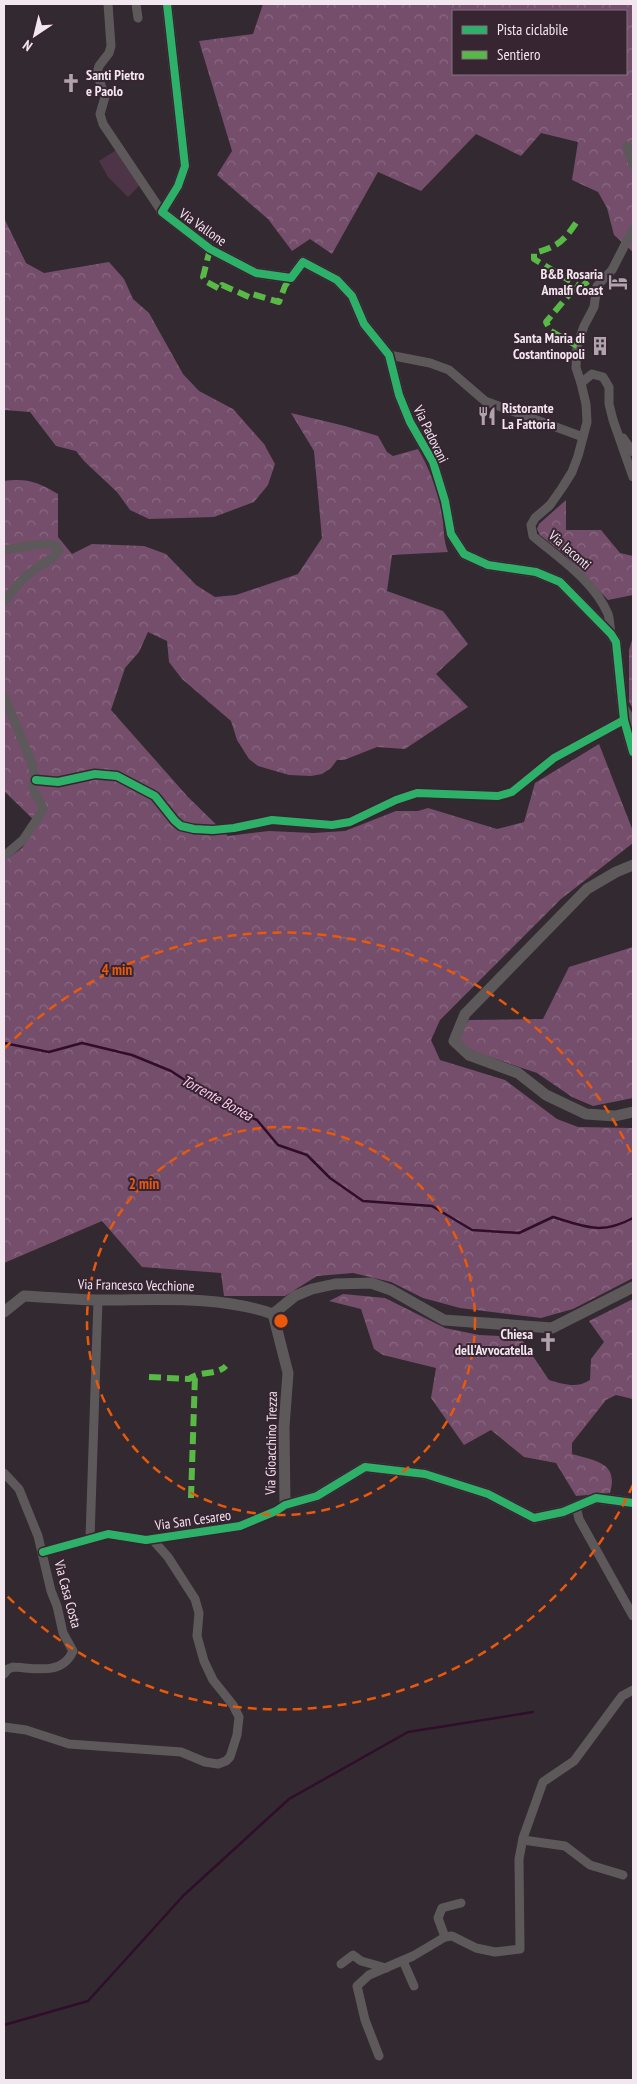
<svg xmlns="http://www.w3.org/2000/svg" width="637" height="2084" font-family="'PT Sans Narrow',sans-serif">
<style>
.forest{fill:url(#forest-crowns);fill-rule:evenodd}
.pitch{fill:#4d3447}
.lines{fill:none;stroke-linecap:round;stroke-linejoin:round}
.stream{stroke:#300e2b;stroke-width:2.5}
.minor{stroke:#5d595b;stroke-width:9}
.tertiary{stroke:#5d595b;stroke-width:11}
.quiet{stroke:#58b947;stroke-width:6;stroke-dasharray:12 6;stroke-linecap:butt}
.cycleway-casing{stroke:#372532;stroke-width:11}
.cycleway{stroke:#2db169;stroke-width:8}
.ring{fill:none;stroke:#e8590c;stroke-width:2.5;stroke-dasharray:9 6}
.labels{text-anchor:middle;stroke-width:4;stroke-linejoin:round;paint-order:stroke}
.poi-label{font-size:14px;font-weight:bold;fill:#f2e6ef;stroke:#372532;text-anchor:end}
.street-label{font-size:14px;fill:#f2e6ef;stroke:#372532}
.water-label{font-size:15px;font-style:italic;fill:#fec6f1;stroke:#372532}
.centre{fill:#e8590c;stroke:#372532;stroke-width:2.5}
.ring-label{font-size:15px;text-anchor:middle;font-weight:bold;fill:#e8590c;stroke:#372532;stroke-width:4;stroke-linejoin:round;paint-order:stroke}
</style>
<defs>
<pattern id="forest-crowns" width="20" height="18" patternUnits="userSpaceOnUse" patternTransform="scale(1.25)"><rect width="20" height="18" fill="#754e6c"/><path d="M2 6a3 3 0 1 1 6 0M12 15a3 3 0 1 1 6 0" fill="none" stroke="#896881"/></pattern>
</defs>
<rect width="100%" height="100%" fill="#332930"/>
<g class="forest">
<path d="M263,4h370v248l-19,-17 -7,-27 -9,-16 -26,-12 6,-38 -37,-9 -20,23 -45,-22 -55,57 -43,-19 -46,82 -22,-15 -18,12 -24,-32 -51,-44 15,-24 -33,-110 54,-7zM453,11h173v63h-173z"/>
<path d="M4,218l22,45 18,10 65,-11 15,17 9,20 16,14 34,61 16,17 34,18 31,35 11,20 -7,21 -14,17 -40,15 -65,2 -19,-9 -13,-18 -33,-31 -8,-10 -20,-5 -26,-34 -26,-2z"/>
<path d="M291,413l54,13 33,10 9,16 6,4 25,-7c12,20 19,41 24,64 2,13 1,26 6,39l-56,3 -5,36 56,20 25,33 -32,30 32,33 -63,42 -28,-2 -33,13h-7l-6,8 -9,6 -11,2 -22,-1 -31,-9 -9,-7 -12,-19 -6,-19 -49,-42 -13,-17 -2,-21 -19,-9 -9,20 -14,16 -14,42 77,87 40,39 41,-5 44,2 32,-2 51,-20h22l10,-3 69,21 27,-7 11,-39 64,-39 34,87v12l-72,56 -121,121 -9,20 9,20 65,20 52,39 21,8 55,1v150l-60,31 -32,9 -81,-10 -37,-10 -32,-16 -38,-9 -36,3 -32,20h-61l-3,-23 -79,-6 -40,-46 -98,42v-402l18,-13 16,-24 -34,-33v-310c23,-3 34,1 54,13v43l14,17 20,-10 52,2 22,8 30,31 19,12 21,-2 62,-21 24,-36 -8,-87z"/>
<path d="M566,500v30h35l19,23 13,3v39l-25,5 -43,-45 -25,-20 -3,-6 2,-5z"/>
<path d="M633,637v72l-4,-7v-52z"/>
<path d="M633,947v151l-40,8 -21,-9 -35,-24 -62,-21 -9,-5 -7,-8 4,-10 6,-9 74,-1 26,-52z"/>
<path d="M343,1294l42,4 60,30 34,7 41,2 29,43c15,4 27,9 41,0l1,-21 13,-17 -15,-21 44,-22v100l-17,-4 -10,5 -34,43v11c23,7 47,8 38,39l-34,3 -20,-33 -32,-6 -33,-27 -27,15 -33,-47 5,-30 -53,-13 -9,-6 -13,-40 -32,-8z"/>
</g>
<path class="pitch" d="M118,149l23,35 -13,13 -20,-20 -9,-16z"/>
<g class="lines">
<g class="stream">
<path d="M4,1043l45,9 33,-9 50,12 39,16 49,32 37,17 21,25 29,10 23,23 33,23 69,5 40,24 47,3 34,-16c32,10 49,18 80,1"/>
<path d="M4,2025l84,-24 95,-105 106,-97 119,-67 125,-20"/>
</g>
<g class="minor">
<path d="M108,4l3,42 -2,7 -10,13 -2,7 8,24 -5,17 3,10 59,88"/>
<path d="M136,4l2,14"/>
<path d="M627,146l6,19"/>
<path d="M389,355l41,8 19,7 36,31 98,36"/>
<path d="M581,383l-5,-15 1,-22 7,-20 10,-19 3,-21 15,-16 21,-41"/>
<path d="M623,438l10,14"/>
<path d="M4,550l31,-5 15,-1 7,2 2,4c-6,11 -19,14 -28,22 -11,9 -19,19 -27,30"/>
<path d="M611,634c-1,-6 -1,-14 -3,-20 -14,-33 -48,-55 -75,-78l-2,-11 4,-7 15,-13 12,-17 10,-16 6,-16 9,-34 -1,-18 -5,-21 11,-9 11,3 6,10v17l4,16 20,57"/>
<path d="M4,696l27,65 5,19 -4,5c2,10 10,16 11,25l-20,30 -19,16"/>
<path d="M623,706l10,18"/>
<path d="M36,780l22,2 37,-8 22,2 38,20 20,25 6,5 13,3 19,1 21,-2 38,-8 60,5 18,-3 46,-22 21,-7 81,3 14,-4 42,-34 70,-38"/>
<path d="M4,1473l15,16 19,47 13,55 6,15 6,27 10,18c-11,25 -38,17 -60,16l-5,2 -4,5"/>
<path d="M576,1506l3,13 54,97"/>
<path d="M90,1538l8,-238"/>
<path d="M43,1552l65,-18 38,6 94,-14 36,-15 9,-6"/>
<path d="M4,1727l22,3 43,14 112,8 24,10 13,2 8,-3 4,-4 7,-22 2,-18 -6,-12 -20,-25 -9,-19 -7,-25 2,-23 -4,-14 -27,-42 -16,-18"/>
<path d="M523,1840l42,6 25,19 33,10"/>
<path d="M445,1937l-7,-19 4,-10 19,-5"/>
<path d="M403,1961l11,25"/>
<path d="M341,1964l12,-9 8,6 25,7"/>
<path d="M379,2056l-14,-36 -8,-34 12,-11 44,-19 32,-19 7,-1 24,12 19,4 25,-3 -1,-90 4,-21 20,-56 31,-21 48,-65 11,-6"/>
</g>
<g class="tertiary">
<path d="M167,4l18,162 -7,20 -16,26 48,37 46,24 35,5 12,-16 34,18 15,16 12,28 25,31 10,40 11,27 23,40 12,39 6,33 13,20 24,11 48,7 24,10 51,52 5,8 8,78 9,32"/>
<path d="M633,865l-17,7 -29,17 -122,125 -11,27 15,14 49,18 28,22 40,19 29,2 18,-4"/>
<path d="M4,1312l20,-16c25,1 51,4 77,4 57,0 117,-5 172,14"/>
<path d="M273,1314l15,59 -4,54 1,78 32,-9 48,-29 60,7 63,20 46,24 29,-6 33,-14 37,5"/>
<path d="M273,1314l22,-18 17,-7 23,-5 36,-1 20,7 53,30 108,8 81,-41"/>
</g>
<g class="quiet">
<path d="M576,223c-13,19 -19,24 -42,30v6l43,26"/>
<path d="M210,249l-7,28 4,5 13,7 2,-4 27,12 3,-3 27,8 6,-16 6,-8"/>
<path d="M577,346l-26,-15 -5,-9 31,-37 4,2 11,-9"/>
<path d="M149,1377l40,2c12,-9 27,-3 37,-13"/>
<path d="M191,1498l4,-123"/>
</g>
<g class="cycleway-casing">
<g id="cycleway">
<path d="M167,4l18,162 -7,20 -16,26 48,37 46,24 35,5 12,-16 34,18 15,16 12,28 25,31 10,40 11,27 23,40 12,39 6,33 13,20 24,11 48,7 24,10 51,52 5,8 8,78 9,32"/>
<path d="M36,780l22,2 37,-8 22,2 38,20 20,25 6,5 13,3 19,1 21,-2 38,-8 60,5 18,-3 46,-22 21,-7 81,3 14,-4 42,-34 70,-38"/>
<path d="M43,1552l65,-18 38,6 94,-14 36,-15 9,-6 32,-9 48,-29 60,7 63,20 46,24 29,-6 33,-14 37,5"/>
</g>
</g>
<use href="#cycleway" class="cycleway"/>
</g>
<g class="ring">
<circle cx="281" cy="1321" r="194"/>
<path d="M633 1485A388 388 0 0 1 4 1593M4 1049A388 388 0 0 1 633 1157"/>
</g>
<defs>
<g id="church-bare" transform="scale(1.5)"><path d="M-1.2-6h2.4v3.5h3.3v2.4h-3.3V6h-2.4V-.1h-3.3v-2.4h3.3Z" fill="#afa4ac" stroke="#372532" stroke-width="2.5" paint-order="stroke"/></g>
<g id="hotel-bare" transform="scale(1.5)"><path d="M-6-4.5h1.5V1H6V5H4.5V3h-9V5H-6ZM-4 0a1.8 1.8 0 1 1 3.6 0ZM.5 0V-2.5h3Q6-2.5 6 0Z" fill="#afa4ac" stroke="#372532" stroke-width="2.5" paint-order="stroke"/></g>
<g id="building-bare" transform="scale(1.5)"><path d="M-4-6H4V6H1V3H-1V6H-4ZM-2.5-4.3h1.7v1.8h-1.7ZM.8-4.3h1.7v1.8H.8ZM-2.5-1h1.7V.8h-1.7ZM.8-1h1.7V.8H.8Z" fill="#afa4ac" stroke="#372532" stroke-width="2.5" paint-order="stroke"/></g>
<g id="restaurant-bare" transform="scale(1.5)"><path d="M-5-6h1v4h1v-4h1v4h1v-4h1v5L-1.5 .5V6h-2V.5L-5-1ZM5-6V6H3V1.5H1.5Q1.5-4 5-6Z" fill="#afa4ac" stroke="#372532" stroke-width="2.5" paint-order="stroke"/></g>
</defs>
<g fill-rule="evenodd">
<use href="#church-bare" x="71" y="83"/>
<use href="#hotel-bare" x="618" y="282"/>
<use href="#building-bare" x="600" y="346"/>
<use href="#restaurant-bare" x="487" y="416"/>
<use href="#church-bare" x="548" y="1342"/>
</g>
<g class="labels">
<g class="poi-label">
<text x="86" y="80" text-anchor="start">Santi Pietro<tspan x="86" dy="16">e Paolo</tspan></text>
<text x="603" y="279">B&amp;B Rosaria<tspan x="603" dy="16">Amalfi Coast</tspan></text>
<text x="585" y="343">Santa Maria di<tspan x="585" dy="16">Costantinopoli</tspan></text>
<text x="502" y="413" text-anchor="start">Ristorante<tspan x="502" dy="16">La Fattoria</tspan></text>
<text x="533" y="1339">Chiesa<tspan x="533" dy="16">dell'Avvocatella</tspan></text>
</g>
<g class="street-label">
<text transform="translate(203 227) rotate(35)" y="5">Via Vallone</text>
<text transform="translate(431 434) rotate(64)" y="5">Via Padovani</text>
<text transform="translate(570 550) rotate(41)" y="5">Via Iaconti</text>
<text transform="translate(136 1285) rotate(1)" y="5">Via Francesco Vecchione</text>
<text transform="translate(271 1443) rotate(-89)" y="5">Via Gioacchino Trezza</text>
<text transform="translate(193 1520) rotate(-8)" y="5">Via San Cesareo</text>
<text transform="translate(68 1594) rotate(75)" y="5">Via Casa Costa</text>
</g>
<g class="water-label">
<text transform="translate(217 1098) rotate(29)" y="5">Torrente Bonea</text>
</g>
</g>
<circle cx="281" cy="1321" r="8" class="centre"/>
<g class="ring-label">
<text x="117" y="975">4 min</text>
<text x="144" y="1189">2 min</text>
</g>
<rect width="637" height="2084" fill="none" stroke="#f2e6ef" stroke-width="10"/>
<rect x="452" y="10" width="175" height="65" fill="#372532" stroke="#82727e"/>
<rect x="462" y="26" width="25" height="8" fill="#2db169" stroke="#82727e"/>
<text x="497" y="35" font-size="15" fill="#f2e6ef">Pista ciclabile</text>
<rect x="462" y="51" width="25" height="8" fill="#58b947" stroke="#82727e"/>
<text x="497" y="60" font-size="15" fill="#f2e6ef">Sentiero</text>
<g transform="translate(35 35) rotate(215)" stroke="#372532" stroke-width="4" paint-order="stroke">
<path d="M0-4L9 19L0 12L-9 19Z" fill="#f2e6ef"/>
<text y="-8" font-size="14" font-weight="bold" text-anchor="middle" fill="#f2e6ef">N</text>
</g>
</svg>
